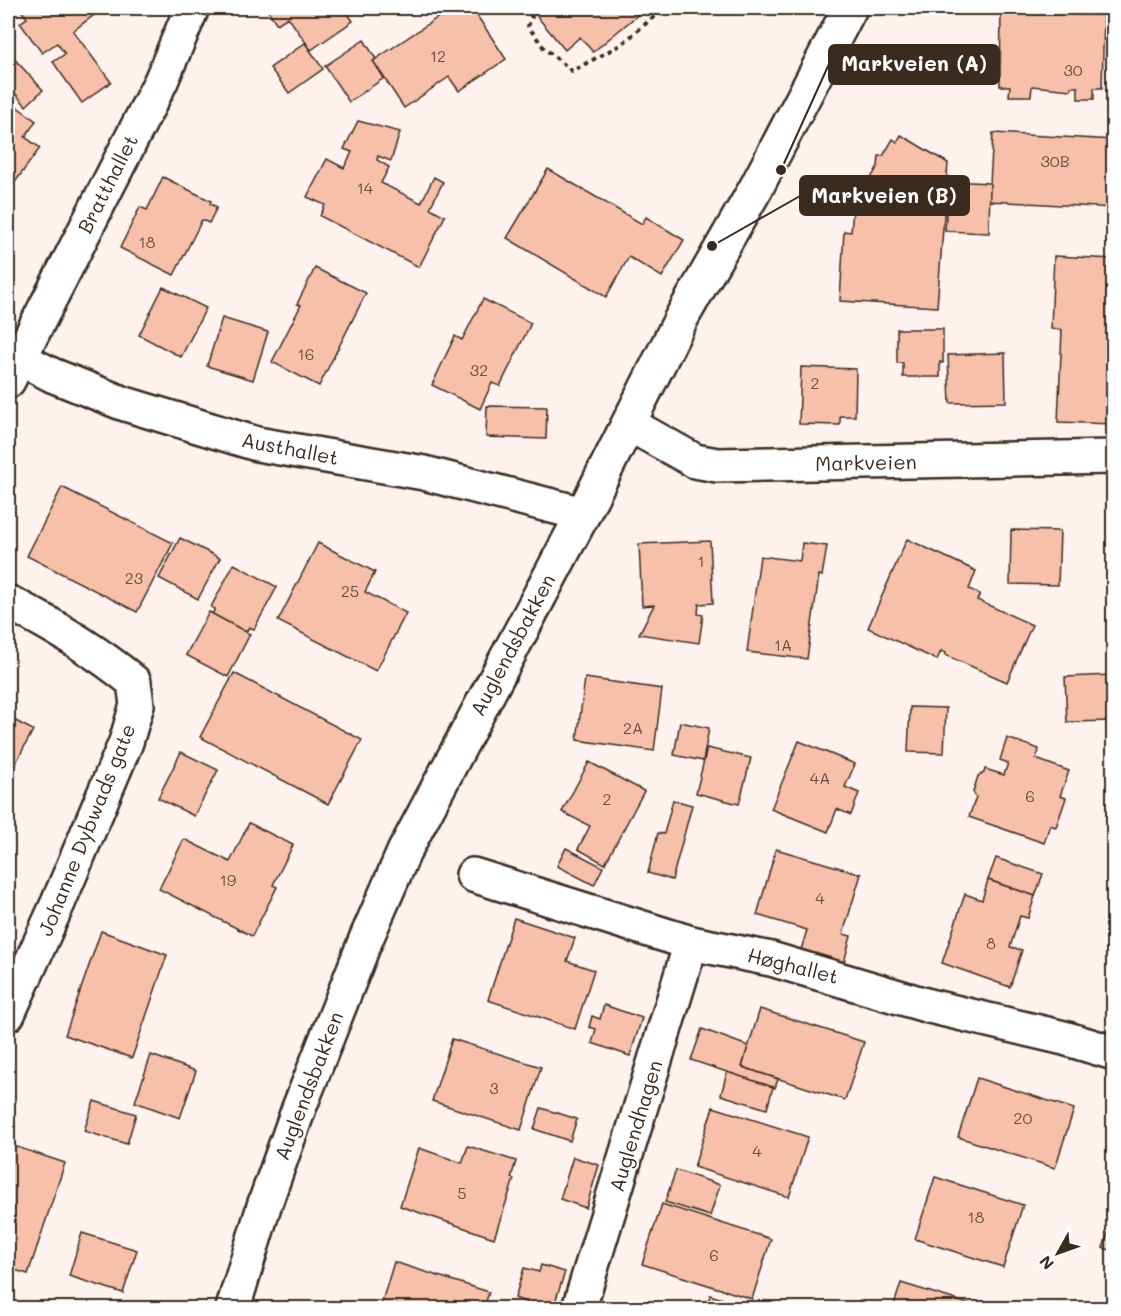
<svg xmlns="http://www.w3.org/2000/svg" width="1121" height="1316" font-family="Mali,sans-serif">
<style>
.building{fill:#f7c0ab;stroke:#3b2a1e;stroke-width:1.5}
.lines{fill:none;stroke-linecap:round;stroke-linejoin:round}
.street-casing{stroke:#3b2a1e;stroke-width:38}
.secondary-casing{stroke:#3b2a1e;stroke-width:38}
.path{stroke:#3b2a1e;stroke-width:4;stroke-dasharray:4.5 4.5;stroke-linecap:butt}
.street{stroke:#fff;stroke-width:33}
.secondary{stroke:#fff;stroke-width:33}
.labels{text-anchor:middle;stroke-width:4.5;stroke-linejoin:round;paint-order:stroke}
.number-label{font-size:16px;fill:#6a5041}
.street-label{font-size:20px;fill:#3b2a1e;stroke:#fff}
.leader{fill:none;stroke:#3b2a1e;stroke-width:2}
.callout-dot{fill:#3b2a1e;stroke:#fff;stroke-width:2}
.callout{fill:#3b2a1e;stroke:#3b2a1e;stroke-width:2}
.callout-label{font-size:21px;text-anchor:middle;font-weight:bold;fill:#fff}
</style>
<rect width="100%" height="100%" fill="#fdf2ee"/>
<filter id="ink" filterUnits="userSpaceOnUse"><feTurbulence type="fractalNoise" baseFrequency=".0167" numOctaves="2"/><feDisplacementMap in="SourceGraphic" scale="12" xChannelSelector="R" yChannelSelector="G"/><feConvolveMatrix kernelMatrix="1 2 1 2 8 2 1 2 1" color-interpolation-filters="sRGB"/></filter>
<g filter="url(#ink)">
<g class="building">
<path d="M19,8h76l3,4 -25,19 38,51 -29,21 -29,-41 12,-8 -8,-11 -15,10 -22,-30 7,-5z"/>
<path d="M266,8h78l9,13 -42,29 -23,-33 -11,7z"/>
<path d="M452,8h20l34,51 -47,32 -10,-14 -45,31 -31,-47z"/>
<path d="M530,8h116l-53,44 -13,-15 -15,13z"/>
<path d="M1001,13l103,2 -2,73h-8v11h-16v-12h-7v3l-39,-4 -1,10h-22l1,-10h-10z"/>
<path d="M364,40l12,19 -3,2 11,17 -35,24 -24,-36z"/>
<path d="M305,43l18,26 -34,24 -19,-25z"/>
<path d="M8,52l35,38 -17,16 -18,-21z"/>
<path d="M8,100l28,21 -11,16 15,11 -30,41 -2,-2z"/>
<path d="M358,121l42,11 -9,29 -13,-5 -1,4 12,7 -8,16 40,20 13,-26 9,5 -13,26 15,8 -26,51 -99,-51 5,-11 -18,-8 20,-38 17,9 8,-16 -8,-3z"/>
<path d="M993,133l121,7v68l-125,-7z"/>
<path d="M901,135l47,28 -11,144 -97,-6 4,-70 7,1 2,-22 25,-44 1,-10h4l10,-17 4,3z"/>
<path d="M548,169l94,55 4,-7 38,23 -22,37 -33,-20 -23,40 -99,-59z"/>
<path d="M163,177l48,24 -1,3 7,3 -8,16 -7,-3 -28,55 -54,-27 20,-41 7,3z"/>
<path d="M948,181l42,2 -1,50 -44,-2z"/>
<path d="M1054,256l60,3v165l-56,-2 4,-92 -11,-1z"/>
<path d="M315,268l51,25 -47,93 -47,-24 29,-57 -4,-1z"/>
<path d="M163,287l43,21 -25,49 -42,-22z"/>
<path d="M483,299l48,24 -31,63 -8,-3 -12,26 -48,-24 23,-49 7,4z"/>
<path d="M222,318l46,14 -15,48 -46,-14z"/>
<path d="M897,329h46v34l-3,-1v15h-37v-14h-6z"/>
<path d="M1005,353l1,49 -56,1 -2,-48z"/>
<path d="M801,367l55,2 -1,47h-15v9l-41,-1z"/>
<path d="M487,406l60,1 -1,32 -60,-2z"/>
<path d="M62,487l111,56 -36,69 -110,-56z"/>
<path d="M1011,530l49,1 -2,54 -48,-1z"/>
<path d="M180,538l40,20 -22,41 -39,-21z"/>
<path d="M907,539l69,32 -7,18 11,5 -3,6 55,25 -25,57 -62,-27 1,-2 -5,-2 -4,9 -69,-32z"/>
<path d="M710,541l3,62 -14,1 -1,10 5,1 -4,28 -60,-9 15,-29 -12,1 -3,-62z"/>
<path d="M318,543l57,29 -10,20 41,21 -30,58 -98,-50z"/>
<path d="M802,543l25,3 -5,30 -3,-1 -12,84 -60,-7 13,-96 40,5z"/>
<path d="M234,564l43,23 -23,42 -5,-2 -3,5 -34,-18 3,-5 -4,-2z"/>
<path d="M209,612l41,22 -22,43 -42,-22z"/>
<path d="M234,673l128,67 -34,64 -128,-67z"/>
<path d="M1113,675l1,46 -47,1 -2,-45z"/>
<path d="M585,678l77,11 -8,62 -77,-11z"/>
<path d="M910,707l36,1 -2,45 -36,-1z"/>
<path d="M8,717l25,13 -25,48z"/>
<path d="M680,722l29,6 -6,33 -29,-6z"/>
<path d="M1007,738l32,11 -3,10 33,12 -9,25 6,2 -10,29 -6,-2 -6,18 -75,-26 7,-20 -3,-5 5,-16 6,-3 1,-4 19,6 4,-12 -8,-3z"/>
<path d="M799,741l56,23 -10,23 14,6 -8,22 -14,-6 -9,23 -57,-23z"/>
<path d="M707,748l44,10 -12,46 -43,-11z"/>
<path d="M181,752l37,18 -24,46 -36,-18z"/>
<path d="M589,762l55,29 -39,73 -27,-15 12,-23 -28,-14z"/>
<path d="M673,800l19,5 -20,75 -24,-7 10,-40 6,1z"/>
<path d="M249,823l44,22 -20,40 4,2 -25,49 -93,-47 25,-50 46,23z"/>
<path d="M566,848l37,19 -9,18 -37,-19z"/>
<path d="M776,849l85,25 -18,60 8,2 -7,26 -43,-12 6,-20 -50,-15z"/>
<path d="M996,858l47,16 -8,22 -47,-16z"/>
<path d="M988,880l47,16 -7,22 -8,-2 -10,31 12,3 -12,37 -68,-24 23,-69 17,6z"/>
<path d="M514,918l61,20 -8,23 27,9 -19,59 -87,-29z"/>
<path d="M101,931l66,24 -35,103 -67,-23z"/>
<path d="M604,1005l38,13 -12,38 -38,-13 4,-14 -7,-2 3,-11 8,3z"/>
<path d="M760,1009l104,33 -19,58 -103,-33z"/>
<path d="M702,1029l46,17 -6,21 36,12 -3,9 -84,-28z"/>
<path d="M452,1039l89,28 -20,63 -89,-29z"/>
<path d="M151,1055l45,16 -16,47 -45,-16z"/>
<path d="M727,1072l46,15 -6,22 -46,-14z"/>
<path d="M977,1078l97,31 -19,59 -97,-31z"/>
<path d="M94,1101l42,13 -9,30 -43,-13z"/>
<path d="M713,1107l95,30 -19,60 -95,-30z"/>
<path d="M541,1108l36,11 -7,22 -36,-12z"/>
<path d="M8,1144l57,19 -37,111 -20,-6z"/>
<path d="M468,1146l48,15 -5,17 3,1 -20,59 -94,-32 19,-58 43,15z"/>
<path d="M573,1157l26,8 -13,43 -26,-9z"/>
<path d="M676,1170l44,15 -10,31 -45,-14z"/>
<path d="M935,1177l88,28 -20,62 -88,-28z"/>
<path d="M662,1204l109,35 -19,60 -110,-35z"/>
<path d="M1114,1216v35l-11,-3z"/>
<path d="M82,1233l55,17 -14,43 -54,-17z"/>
<path d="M394,1262l95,30 -5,16h-104z"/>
<path d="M541,1265l24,7 -12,36h-27l2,-5 -13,-5 9,-30 15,4z"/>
<path d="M8,1280l6,2 -6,20z"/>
<path d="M901,1283l81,25h-89z"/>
<path d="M710,1295l40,13h-44z"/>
</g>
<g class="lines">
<g class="street-casing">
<g id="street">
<path d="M8,352l44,23 70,28 135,41 167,29 159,41"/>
<path d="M8,381l153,-300 31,-73"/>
<path d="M629,424l66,37 22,4 397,-8"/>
<path d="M8,602c45,23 86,47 126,80l3,23 -11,37 -68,161 -50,111"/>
<path d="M473,875l218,68 80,16 158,47 135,32 50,15"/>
<path d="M579,1308l112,-365"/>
</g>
</g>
<g class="secondary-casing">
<path id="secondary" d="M233,1308l31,-102 35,-98 67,-169 38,-87 179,-338 99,-197 74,-129 94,-180"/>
</g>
<path class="path" d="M524,8l8,9 -4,9 16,22 28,23 50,-27 42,-36"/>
<use href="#street" class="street"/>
<use href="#secondary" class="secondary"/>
</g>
</g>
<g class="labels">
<g class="number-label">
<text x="438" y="62">12</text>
<text x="1073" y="76">30</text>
<text x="1055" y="167">30B</text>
<text x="365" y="194">14</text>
<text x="147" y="248">18</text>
<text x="306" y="360">16</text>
<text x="479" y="376">32</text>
<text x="815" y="389">2</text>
<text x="701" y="567">1</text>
<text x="134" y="584">23</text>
<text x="350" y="597">25</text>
<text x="783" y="651">1A</text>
<text x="633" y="734">2A</text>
<text x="820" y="784">4A</text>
<text x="1030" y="802">6</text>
<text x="607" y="805">2</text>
<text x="228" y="886">19</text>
<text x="820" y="904">4</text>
<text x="991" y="949">8</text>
<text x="494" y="1094">3</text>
<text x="1023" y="1124">20</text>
<text x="757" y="1157">4</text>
<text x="462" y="1199">5</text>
<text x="976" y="1223">18</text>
<text x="714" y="1261">6</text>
</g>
<g class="street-label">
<text transform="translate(108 184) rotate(-63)" y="7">Bratthallet</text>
<text transform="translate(290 449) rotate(11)" y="7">Austhallet</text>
<text transform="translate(866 463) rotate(-1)" y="7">Markveien</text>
<text transform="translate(513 645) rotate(-62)" y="7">Auglendsbakken</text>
<text transform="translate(87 830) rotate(-68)" y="7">Johanne Dybwads gate</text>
<text transform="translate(793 966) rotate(14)" y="7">Høghallet</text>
<text transform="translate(309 1086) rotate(-69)" y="7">Auglendsbakken</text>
<text transform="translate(636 1126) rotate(-73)" y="7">Auglendhagen</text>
</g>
</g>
<path class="leader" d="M781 170L829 64M712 246L800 196"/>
<g class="callout-dot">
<circle cx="781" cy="170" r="6"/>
<circle cx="712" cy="246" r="6"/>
</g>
<g class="callout">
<rect x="829" y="45" width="170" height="39" rx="6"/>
<rect x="800" y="176" width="169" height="39" rx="6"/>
</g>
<g class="callout-label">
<text x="914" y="71">Markveien (A)</text>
<text x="884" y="203">Markveien (B)</text>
</g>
<rect width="1121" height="1316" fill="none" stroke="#fff" stroke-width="30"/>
<rect x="15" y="15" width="1091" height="1286" fill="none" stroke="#3b2a1e" stroke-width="2" filter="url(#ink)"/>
<g transform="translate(1058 1253) rotate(230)" stroke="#ffffff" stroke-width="4.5" paint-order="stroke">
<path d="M0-4.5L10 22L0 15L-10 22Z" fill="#3b2a1e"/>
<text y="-9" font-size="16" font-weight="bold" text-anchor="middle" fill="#3b2a1e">N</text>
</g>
</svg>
